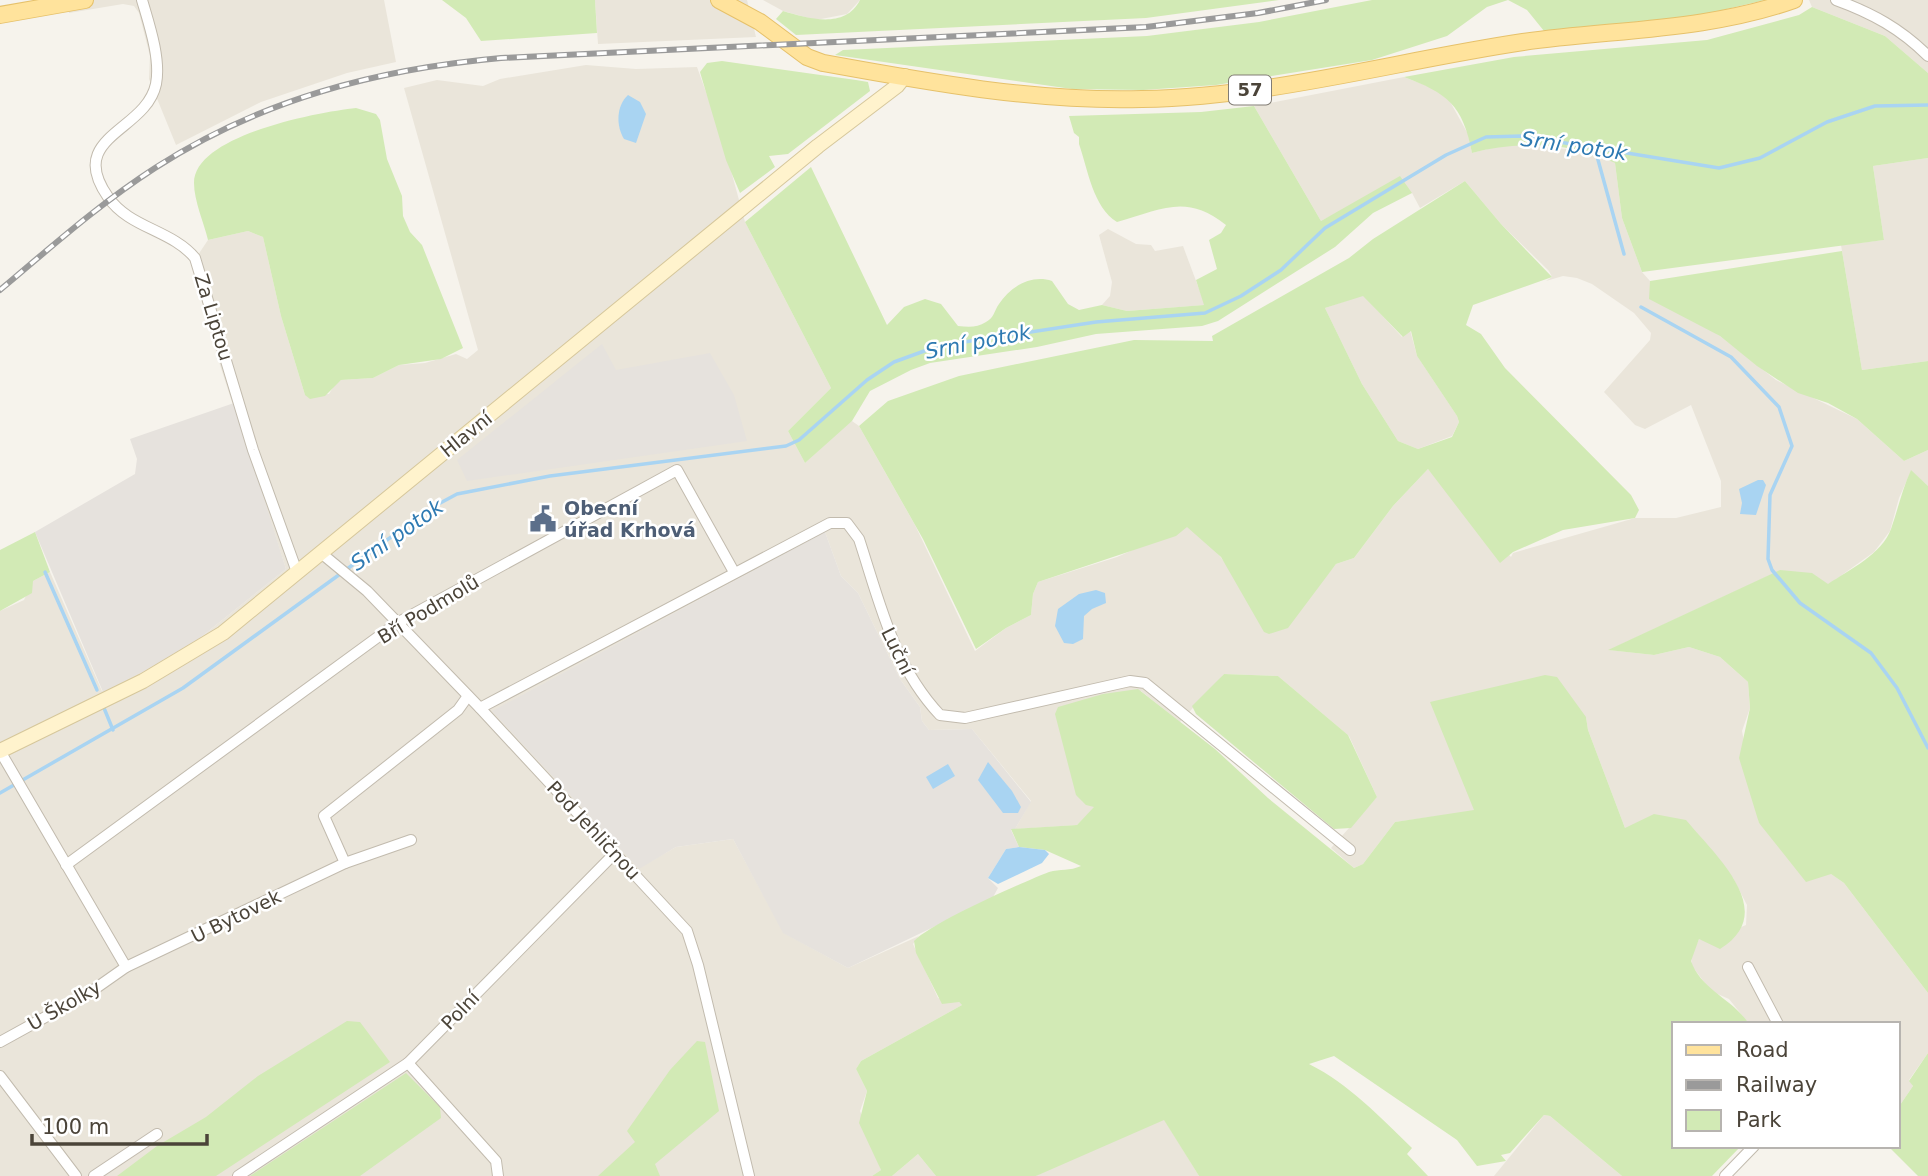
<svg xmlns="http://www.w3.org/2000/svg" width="1928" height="1176" font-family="'DejaVu Sans',sans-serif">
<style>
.residential{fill:#eae5da}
.industrial{fill:#e6e2dd}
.green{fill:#d2eab5;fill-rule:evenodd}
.water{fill:#a9d4f2}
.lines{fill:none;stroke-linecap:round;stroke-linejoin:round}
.stream{stroke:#a9d4f2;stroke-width:3.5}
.street-casing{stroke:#c2bbae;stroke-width:12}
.secondary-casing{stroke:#d6c79b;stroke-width:16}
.primary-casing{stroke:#e6c16a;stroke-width:18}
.street{stroke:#fff;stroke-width:10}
.secondary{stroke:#fff3cd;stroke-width:14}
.primary{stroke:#ffe39c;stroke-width:16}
.rail-casing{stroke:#9a9a9a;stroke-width:6}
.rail{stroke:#fff;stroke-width:3.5;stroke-dasharray:10;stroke-linecap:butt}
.labels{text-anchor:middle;stroke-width:5;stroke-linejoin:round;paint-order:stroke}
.shield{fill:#fff;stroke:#817c74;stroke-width:2}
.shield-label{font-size:18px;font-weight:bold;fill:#4b4439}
.street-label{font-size:19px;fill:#4b4439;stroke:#fff}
.service-label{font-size:19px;font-weight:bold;fill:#4e5e75;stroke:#fff;text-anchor:start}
.water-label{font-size:21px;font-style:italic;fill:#2e7ab2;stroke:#fff}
</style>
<rect width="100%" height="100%" fill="#f6f3ec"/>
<g class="residential">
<path d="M68,0h316l12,62 -49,11 -86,29 -85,43 -27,-66 1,-23 -11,-43 -5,-7 -11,-2 -54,9z"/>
<path d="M595,0h152l9,37 -158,7z"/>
<path d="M763,0h97l-13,14 -31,6 -33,-9z"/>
<path d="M1809,0h119v73l-43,-37 -73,-29z"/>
<path d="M586,65l50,4 61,-2 24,67 24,88 86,166 -43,43 17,32 40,-37 7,-5 7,5 56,99 60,126 31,-23 25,-13 2,-21 5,-12 79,-25 70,-31 28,24 14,18 83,25 24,-29 18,-6 39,-52 35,-37 83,88 2,-4 122,-35h41l45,-11v-26l-30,-76 -46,24 -10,-4 -31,-33 46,-52 1,-7 -17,-20 -42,-29 -15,-6 -14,-2 -17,5 6,-4 -3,-6 -48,-47 -36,-43 -45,27 -8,-15 -55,9 -36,19 -67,-115 150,-29 31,12 13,9 20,36 4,19 35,-9 84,7 24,12 7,55 20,54 8,9 1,10 69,45 56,44 81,39 47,42 24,-11v36l-17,-15 -12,27 -9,33 -16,21 -46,33 -49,-14 -170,79 45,5 35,-8 31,10 28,25 2,26 -8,23 17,92 85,60 84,110v60l-19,27 4,6 -15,22v-84h-149l-20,-25 -18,-8 -19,-25 -1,-9 8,-18 10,2 37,-16 1,-20 -14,-27 -108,-50 -37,-98 -2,-13 -111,94 -80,11 -32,42 -9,4 -23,-20 46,-51 -28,-61 -71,-60 -54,-2 -44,48 -39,-31 -46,116 -18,18 -62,4 16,-28 -59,-72 -43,1 -7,-9 -2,-14 -20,-28 -42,-86 -17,-17 -16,-44 -332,179 146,157 37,-21 57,-8 51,94 64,35 71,-32 -6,8 25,54 21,4 3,3 -101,56 -5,8 11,22 -7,20 21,59 -9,6h-872v-565l24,-11 9,-19 17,-9 52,119 84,-42 100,-80 -66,-204 -28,-101 16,-24 40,-9 15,6 18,79 24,79 24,-1 6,-10 6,-4 32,-2 26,-13 26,-2 31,-9 11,5 11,-9 -74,-262 33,-8 46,6 17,-7z"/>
<path d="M1928,158v203l-66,9 -21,-125 43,-5 -11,-74z"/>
<path d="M1108,229l28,15 15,1 4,6 28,-5 22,59 -78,6 -25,-6 8,-9 2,-14 -13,-47z"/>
<path d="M1363,295l39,42 8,-7 7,26 40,60 2,6 -7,14 -34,13 -20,-8 -36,-57 -37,-76z"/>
<path d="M1544,1115l6,1 72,60h-128z"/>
<path d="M1164,1119l35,57h-163l7,-5z"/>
<path d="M918,1154l18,22h-44z"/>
</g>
<g class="industrial">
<path d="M602,344l14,26 94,-17 24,42 13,46 -280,40 -10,-21z"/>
<path d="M234,403l52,166 -100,80 -83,43 -68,-160 100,-58 2,-15 -7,-20z"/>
<path d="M825,532l16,44 17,17 42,86 20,28 2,14 7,9 43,-1 59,73 -16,27 -4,1 8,17 -13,2 -18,29 10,10 -6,11 -144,69 -65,-35 -50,-94 -57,8 -37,22 -147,-158z"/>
</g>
<g class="green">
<path d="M442,0h153l2,33 -116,8 -15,-23z"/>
<path d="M860,0h419l-133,18 -350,17 -20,-16 7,-8c24,7 62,19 77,-11z"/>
<path d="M1372,0h393l-68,16 -153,15 -17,-21 -19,-10 -21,7 -40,29 -75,24 -156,25 -73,5 -71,-1 -237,-34 8,-5 304,-14 112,-14z"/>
<path d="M1812,7l73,29 43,37v85l-55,8 11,74 -242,32 -20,-54 -7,-55c-43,-21 -97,-22 -143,-10 -9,-48 -25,-60 -68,-76l110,-20 193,-17 92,-25z"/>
<path d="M722,61l134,19 12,2 2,9 -82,63 -19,2 6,11 -35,26 -14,-33 -26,-88 7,-9z"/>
<path d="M1254,106l67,115 79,-45 12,17 -39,20 -38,34 -117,74 -16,5 -106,8 -59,13 -107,16 -19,7 -41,21 -18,30 -47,42 -17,-32 43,-43 -86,-166 66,-55 76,158 17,-18 21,-8 16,5 17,22c10,1 19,2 28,-4 8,-4 8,-11 13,-18 11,-17 32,-30 53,-23l16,23 11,6 23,-5 25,6 77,-6 -8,-25 21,-11 -8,-29 12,-7 5,-8c-41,-32 -64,-15 -109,-3 -24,-15 -29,-52 -38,-78v-7l-5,-4 -5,-17 132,-4z"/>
<path d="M356,108l20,6 4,6 7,39 15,37 1,20 7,16 12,13 41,103 -22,11 -42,6 -26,13 -32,2 -16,16 -15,3 -5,-4 -24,-79 -18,-79 -15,-6 -40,9c-4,-17 -14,-39 -14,-57 0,-48 125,-71 162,-75z"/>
<path d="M1465,181l36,43 51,53 -79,28 -7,20 15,9 24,34 126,127 8,15 -4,8 -72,12 -50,22 -13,11 -72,-94 -35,37 -39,52 -18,6 -48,64 -19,6 -5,-2 -43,-75 -34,-30 -11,9 -138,46 -5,12 -2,21 -25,13 -30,21 -53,-110 -64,-113 29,-25 71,-25 175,-36 79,1 -1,-5 137,-78 24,-19zM1363,296l40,41 8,-6 6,25 40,60 2,6 -7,15 -34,12 -20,-8 -36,-57 -37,-76z"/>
<path d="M1842,251l20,119 66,-9v89l-24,11 -47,-42 -29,-16 -30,-10 -41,-27 -37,-30 -71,-37 1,-18z"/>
<path d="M1911,470l17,16v507l-84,-110 -13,-9 -25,8 -47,-59 -20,-65 11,-50 -2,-26 -28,-25 -31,-10 -35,8 -46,-5 172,-80 32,3 16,11c21,-14 54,-30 63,-55 7,-20 11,-39 20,-59z"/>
<path d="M35,532l15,40 -17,9 -1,12 -32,18v-61z"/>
<path d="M1224,674l54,2 70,59 29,62 -26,31 -17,1 -138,-115 -4,-8z"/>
<path d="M1545,675l12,2 29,40 2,13 37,98 29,-14 32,6c30,36 94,92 34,129l-21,-10 -8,22c10,29 42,38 58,63h-46l1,-4 -1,4h-29v122h67l-29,30h-90l-72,-60 -6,-1 -34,38 -9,2 5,6 -29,5 -20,-26 -123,-84 -25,8c40,20 72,54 103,84l-5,6 21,22h-229l-35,-56 -128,56h-100l-18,-22 -26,22h-20l9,-6 -22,-47 8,-32 -11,-22 5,-8 101,-56 -3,-3 -17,2 -26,-51 -2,-12c19,-19 107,-58 135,-69 11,-3 21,-1 32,-6l-36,-16 -26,-3 -8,-18 66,-4 17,-18 -8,-2 -10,-10 -21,-81 3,-7 45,-13 35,-5 77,60 53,49 86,70 9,-4 32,-42 79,-12 -44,-108z"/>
<path d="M347,1021l13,1 30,40 -174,114h-99l40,-30 49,-29 52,-41z"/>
<path d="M697,1041l8,1 14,69 -64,53 5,12h-62l37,-34 -8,-11 43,-61z"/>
<path d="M1928,1053v123h-10l-30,-30h10v-38l15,-22 -4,-5z"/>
<path d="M406,1073l34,34 1,11 -81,58h-110z"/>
</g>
<g class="water">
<path d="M628,95l12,7 6,12 -10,29 -12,-4c-8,-13 -8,-33 4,-44z"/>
<path d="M1758,480h5l3,5 -10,30 -16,-1 2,-11 -3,-14z"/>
<path d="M1096,590l9,3 1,10 -14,6 -8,7 -1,23 -10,5 -9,-1 -9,-17 3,-17 21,-15z"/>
<path d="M988,762l24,29 9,16 -3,6h-15l-25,-33z"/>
<path d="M948,764l7,12 -22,13 -7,-12z"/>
<path d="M1019,847l26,3 4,4 -7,9 -44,21 -10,-6 18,-29z"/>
</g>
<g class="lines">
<g class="stream">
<path d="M1595,149l29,105"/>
<path d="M1641,307l90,50 48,50 13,39 -22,49 -2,64 4,11 28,33 71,50 26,35 31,60"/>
<path d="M45,572l52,118"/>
<path d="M104,708l9,22"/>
<path d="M0,793l183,-105 248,-180 26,-14 93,-18 236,-30 13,-6 68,-60 27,-18 44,-16 158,-24 109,-9 36,-17 40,-26 44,-42 121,-73 40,-18 36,-1 197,32 41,-10 67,-36 48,-16 53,-1"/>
</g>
<g class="street-casing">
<g id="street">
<path d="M142,0c7,24 19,59 14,84 -10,48 -91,52 -48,113 21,31 64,33 87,61l58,192 44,122"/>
<path d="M1836,0c36,13 65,29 92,56"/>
<path d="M321,553l46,38 113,117 207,223 11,34 51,211"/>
<path d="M480,708l350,-185h17l12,16c21,64 34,126 81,176l25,3 165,-37 15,2 205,167"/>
<path d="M0,751l126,216"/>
<path d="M345,863l-21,-47 134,-106 10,-14"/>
<path d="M66,865l331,-242 280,-153 57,102"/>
<path d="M1748,967l30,57"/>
<path d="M0,1042l89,-49 37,-26 219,-104 66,-23"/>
<path d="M0,1076l76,100"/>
<path d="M94,1176l63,-42"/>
<path d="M238,1176l170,-113"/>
<path d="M498,1176l-2,-15 -88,-98 207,-210"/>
<path d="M1725,1176l29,-30"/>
</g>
</g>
<g class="secondary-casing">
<path id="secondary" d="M0,751l143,-70 80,-48 595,-487 79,-60 8,-10"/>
</g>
<g class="primary-casing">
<g id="primary">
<path d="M719,0l41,22 47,35 16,6c104,19 213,39 319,36 129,-2 254,-38 381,-57 92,-13 183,-11 271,-42"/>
<path d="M0,15l85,-15"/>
</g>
</g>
<use href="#street" class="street"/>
<use href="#secondary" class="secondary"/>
<use href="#primary" class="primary"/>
<g class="rail-casing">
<path id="rail" d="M0,290c50,-42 99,-86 155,-122 105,-68 222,-99 346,-110l645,-31 112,-14 68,-13"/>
</g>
<use href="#rail" class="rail"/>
</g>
<defs>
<g id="civic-bare" transform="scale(2.1)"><path d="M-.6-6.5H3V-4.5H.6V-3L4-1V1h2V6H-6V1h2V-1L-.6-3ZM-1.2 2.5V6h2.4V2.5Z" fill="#5c6f8a" stroke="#fff" stroke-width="2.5" paint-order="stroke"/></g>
</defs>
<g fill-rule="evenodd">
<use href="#civic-bare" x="543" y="519"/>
</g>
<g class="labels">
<rect class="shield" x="1229" y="75.5" width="42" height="29" rx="5"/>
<g class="shield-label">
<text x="1250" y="96">57</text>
</g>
<g class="street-label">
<text transform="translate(214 317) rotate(73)" y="7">Za Liptou</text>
<text transform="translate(466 434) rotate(-39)" y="7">Hlavní</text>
<text transform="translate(428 609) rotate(-31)" y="7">Bří Podmolů</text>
<text transform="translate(898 651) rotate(64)" y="7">Luční</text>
<text transform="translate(594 830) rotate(47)" y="7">Pod Jehličnou</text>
<text transform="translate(236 916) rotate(-26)" y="7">U Bytovek</text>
<text transform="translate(64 1005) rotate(-30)" y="7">U Školky</text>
<text transform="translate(460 1010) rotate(-46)" y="7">Polní</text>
</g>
<g class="service-label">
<text x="564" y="515">Obecní<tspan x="564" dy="22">úřad Krhová</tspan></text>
</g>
<g class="water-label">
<text transform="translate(1574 146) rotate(8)" y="7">Srní potok</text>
<text transform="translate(978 342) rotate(-11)" y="7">Srní potok</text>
<text transform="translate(397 535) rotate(-35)" y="7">Srní potok</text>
</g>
</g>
<rect x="1672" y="1022" width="228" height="126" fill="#ffffff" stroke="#b7b4b0" stroke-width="2"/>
<rect x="1686" y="1045" width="35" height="10" fill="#ffe39c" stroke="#b7b4b0" stroke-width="2"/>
<text x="1736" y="1057" font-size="21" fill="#4b4439">Road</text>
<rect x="1686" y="1080" width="35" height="10" fill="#9a9a9a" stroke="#b7b4b0" stroke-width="2"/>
<text x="1736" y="1092" font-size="21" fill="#4b4439">Railway</text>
<rect x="1686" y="1110" width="35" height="21" fill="#d2eab5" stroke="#b7b4b0" stroke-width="2"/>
<text x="1736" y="1127" font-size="21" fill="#4b4439">Park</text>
<path d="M32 1134v10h175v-10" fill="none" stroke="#4b4439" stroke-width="3.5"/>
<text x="42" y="1134" font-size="21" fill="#4b4439" stroke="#ffffff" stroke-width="5" paint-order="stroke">100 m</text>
</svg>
